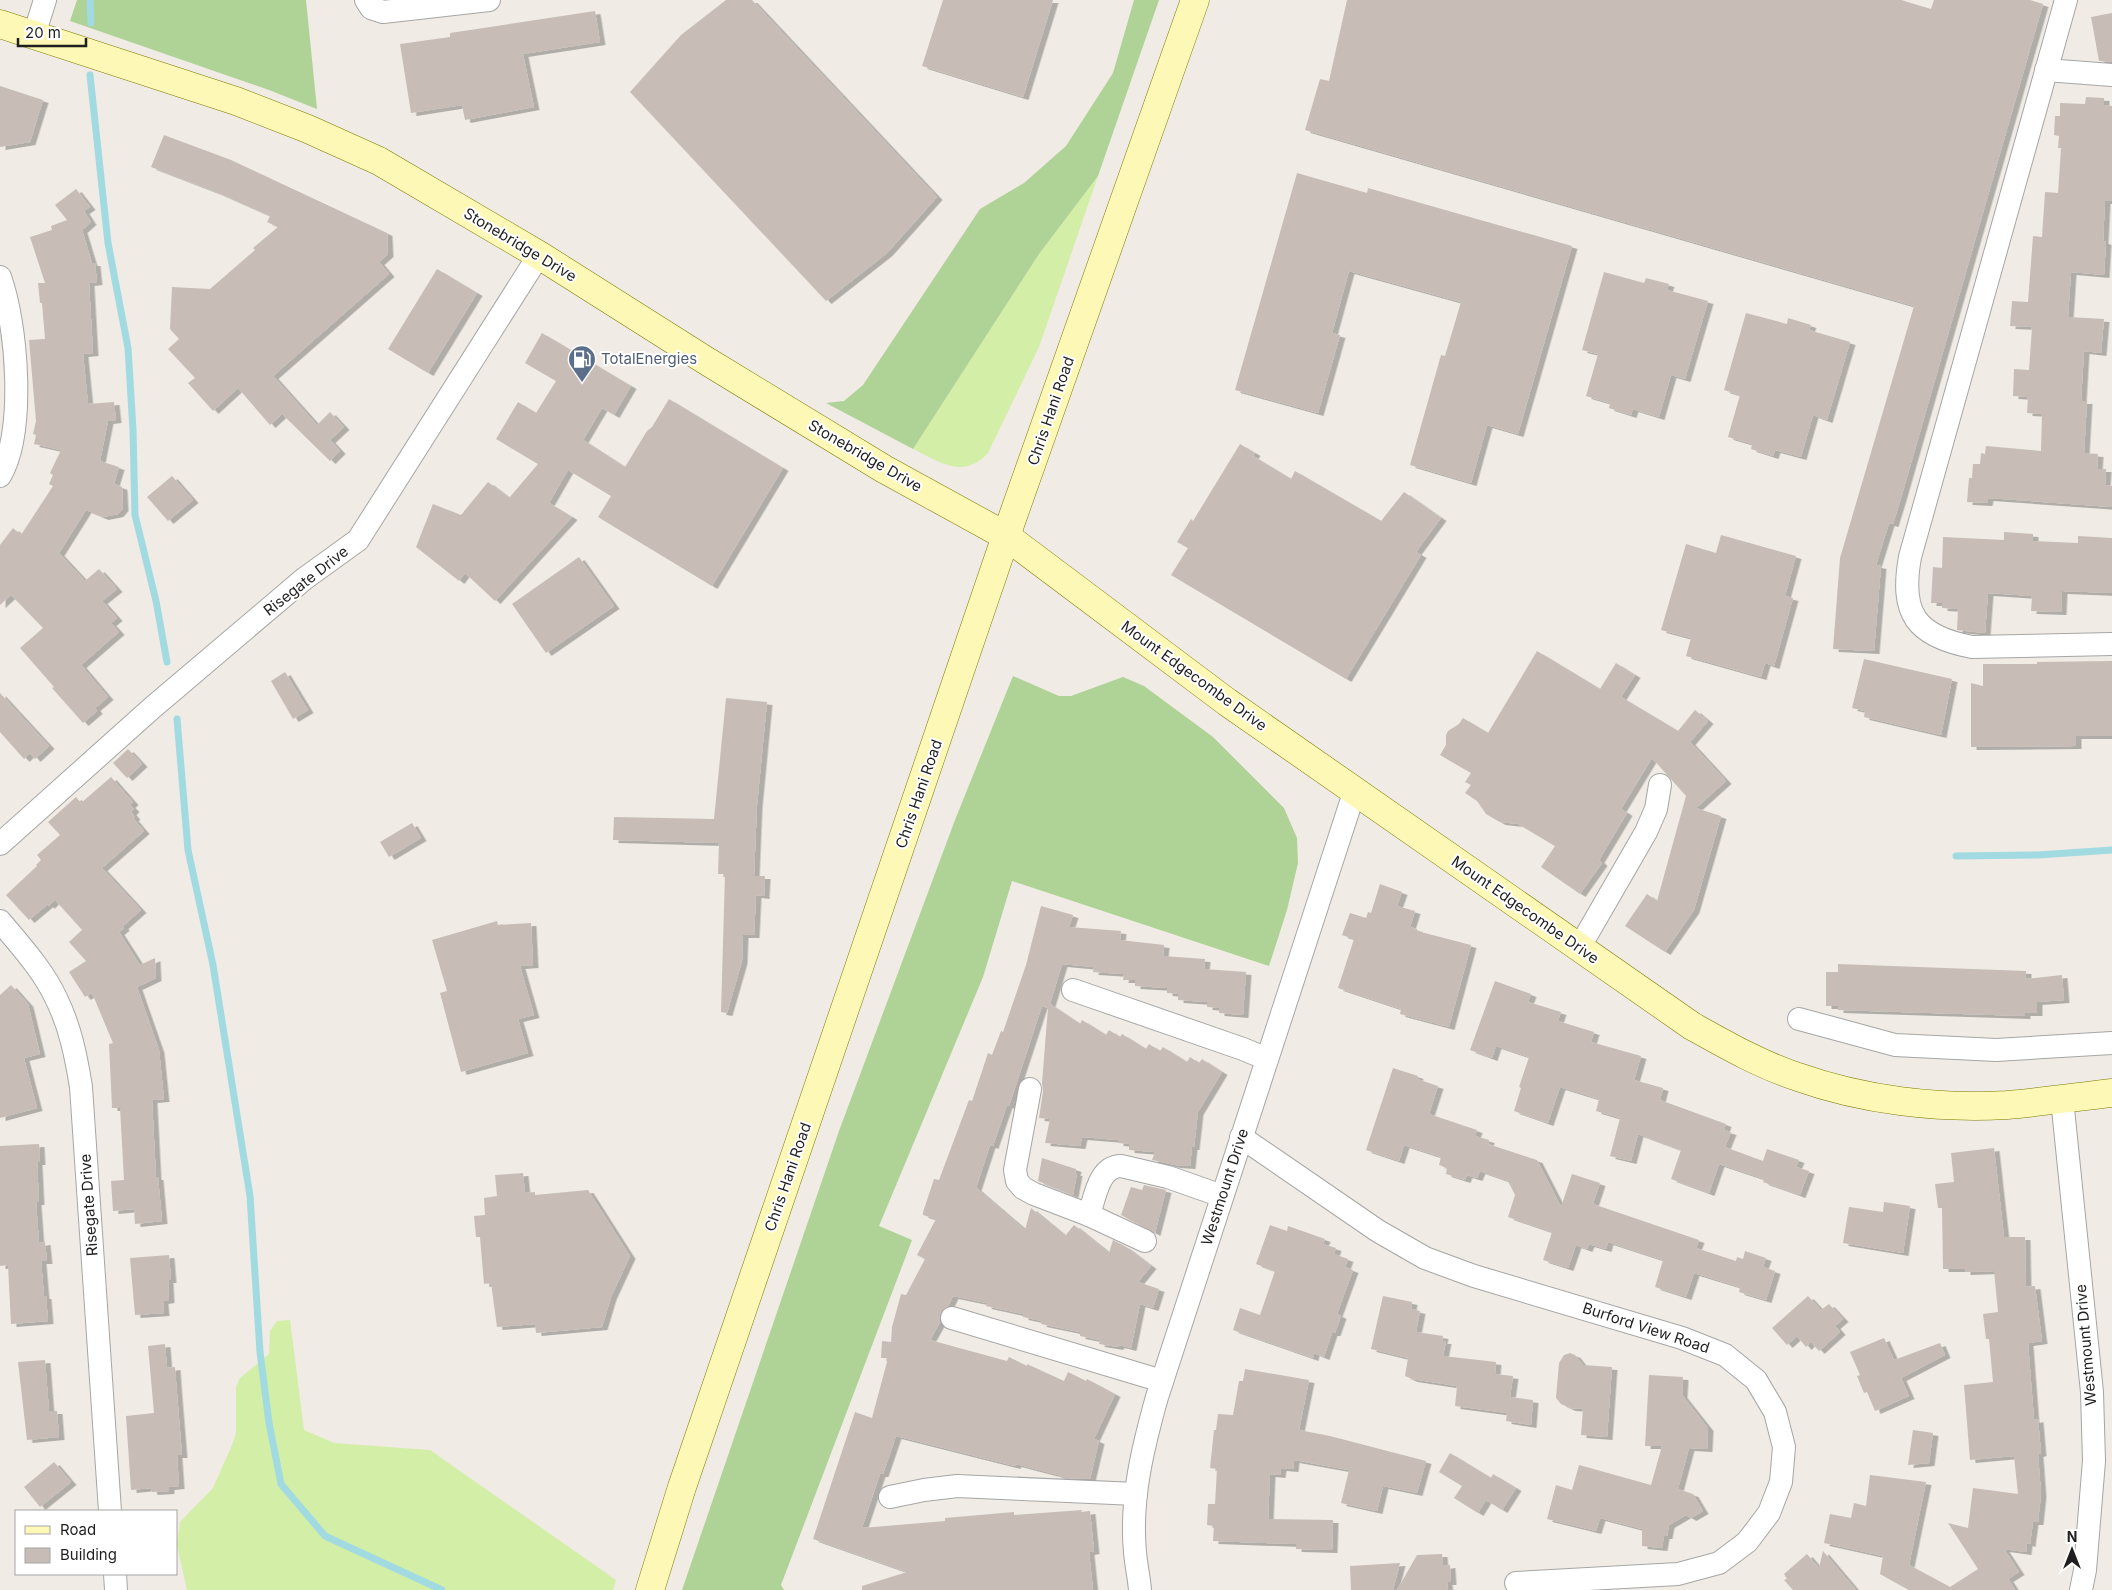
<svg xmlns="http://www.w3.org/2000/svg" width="2112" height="1590" font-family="Inter,sans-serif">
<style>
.grass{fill:#d2eea7}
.forest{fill:#afd296}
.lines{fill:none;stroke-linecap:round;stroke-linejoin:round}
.stream{stroke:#a2dae1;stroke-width:7}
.building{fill:#c8bcb7;filter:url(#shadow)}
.street-casing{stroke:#a6a6a6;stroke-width:24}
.secondary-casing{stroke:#7c7a00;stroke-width:29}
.street{stroke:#fff;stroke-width:22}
.secondary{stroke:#fdf8b5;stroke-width:28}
.labels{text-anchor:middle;stroke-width:4;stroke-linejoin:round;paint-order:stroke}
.street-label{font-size:15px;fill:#1f1f1f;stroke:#fff}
.service-label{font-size:15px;fill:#4e5e75;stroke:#fff;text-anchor:start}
</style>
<defs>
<filter id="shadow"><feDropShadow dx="5.5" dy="3" stdDeviation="0" flood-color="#0004"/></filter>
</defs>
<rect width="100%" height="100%" fill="#f0ebe4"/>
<g class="grass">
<path d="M1098,176l-59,171 -51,106c-25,27 -48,9 -75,-4l126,-195z"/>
<path d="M290,1320l14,110 30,13 96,7 186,130 -3,10h-426l-10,-45 3,-23 33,-34 19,-43 4,-12v-46l4,-9 29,-24 1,-23 7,-10z"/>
</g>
<g class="forest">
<path d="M77,0h229l11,109 -48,-19 -199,-69z"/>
<path d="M1134,0h25l-61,176 -59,78 -126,195 -87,-46 18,-2 19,-16 117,-176 44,-26 42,-37 47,-73z"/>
<path d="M1013,676l46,20h12l52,-19 21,9 69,51 71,71 13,30 1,25 -11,47 -18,56 -257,-85 -29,96 -104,249 33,14 -131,345 3,5h-102l157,-459 116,-311z"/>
</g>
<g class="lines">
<g class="stream">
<path d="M90,0l1,23"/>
<path d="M90,75l18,168 20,105 5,82 2,85 21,86 11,61"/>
<path d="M177,719l11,131 25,115 37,231 10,156 9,71 12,61 44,52 117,54"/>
<path d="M1956,856l82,-1 74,-5"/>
</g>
</g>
<g class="building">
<path d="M726,0h26l185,197 -50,56 -61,48 -196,-209 51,-57z"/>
<path d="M943,0h110l-30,97 -101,-31z"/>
<path d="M1347,0h554l30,9 3,-9h96l13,4 -142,494 -8,26 -4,-1 -13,42 5,1 -7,85 -41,-2 7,-91 74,-252 -609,-176 15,-51 9,2z"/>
<path d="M595,11l5,31 -77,12 11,53 -69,13 -3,-15 -51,8 -11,-69 50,-7v-4z"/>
<path d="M2112,13v49l-13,-1 -8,-44z"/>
<path d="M0,86l43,14 -13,42 -30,5z"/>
<path d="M2086,97l18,1v7l8,1v95h-7l-2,40 3,1 -2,33 -33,-3 -3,45 36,2 -3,34 -17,-2 -3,50h6l-3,52 14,1 -1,15h9l-1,16 7,1v21l-124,-9 -1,5 -20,-1 2,-24h3l1,-14h7l1,-11 4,1 1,-8 55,5 1,-37 -15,-1 1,-16 -15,-1 1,-27 15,1 3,-43 -22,-1 2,-25 16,1 5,-66 9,1 3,-45 13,1 3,-45h-3l1,-12 -5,-1 1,-19h5v-13l25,1z"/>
<path d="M164,135l67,25 156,73 1,21 -9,8 10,12 -116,102 44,49 13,-13 14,15 -14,13 10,11 -10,10 -48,-47 -12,11 -32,-37 -25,23 -25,-28 7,-5 -27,-29 11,-10 -9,-10 2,-42 38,2 45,-39 -2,-2 25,-21 -11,-5 3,-6 -54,-24 -65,-25z"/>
<path d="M1297,173l70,20 1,-5 204,58 -54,188 -31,-9 -16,58 -61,-18 31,-110 4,1 16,-54 -112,-31 -17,62 8,2 -22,78 -83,-23z"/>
<path d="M76,189l14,18 -6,4 7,11 -9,8 10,33h3l2,19 -8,1 4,70 -10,1 5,50 26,-2 2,18 -8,1 -8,40 19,6 -5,17 8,3 1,21 -5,6 -15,3 -17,-7 -27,43 26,28 14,-12 18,20 -15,12 15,17 -6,5 8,9 -38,33 27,32 -13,11 2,3 -14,12 -31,-35 2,-1 -34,-39 23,-20 -32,-33 -11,10v-60l13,-17 8,7 32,-49 -4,-2 4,-9 -3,-2 11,-23 -27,-6 2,-9 -3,-1 3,-13 -7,-81 16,-1 -3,-36h-2l-2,-20h7l-15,-46 22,-7 -1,-4 16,-6 -12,-15z"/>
<path d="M437,269l40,24 -49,80 -40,-24z"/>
<path d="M1604,272l40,11 2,-5 23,6 -2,6 41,11 -23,78 -14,-4 -12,42 -26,-8 -2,6 -22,-7 1,-5 -24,-7 12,-42 -16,-4z"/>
<path d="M1746,313l41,11 1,-6 23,7 -2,5 41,12 -23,78 -14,-5 -12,42 -26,-7 -2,6 -22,-7 1,-5 -24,-7 12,-42 -16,-5z"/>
<path d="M542,333l89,53 -17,29 -12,-7 -19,32 42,27 22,-36 5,-4 17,-28 114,69 -71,118 -114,-69 13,-21 -43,-26 -19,33 23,14 -77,84 -30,-28 -6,8 -43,-34 17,-43 28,11 27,-33 21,16 29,-34 -42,-25 22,-37 18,11 20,-32 -31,-18z"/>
<path d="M1240,444l15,9 -2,3 38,23 4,-8 86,50 23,-29 37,26 -25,34 5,3 -75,124 -175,-104 17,-27 -11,-6 14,-23 2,2z"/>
<path d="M172,476l21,24 -25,21 -21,-24z"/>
<path d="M2004,532l29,2v7l45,2v-7l34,2v55l-50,-2 -1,21 -30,-1 1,-15 -44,-3 -3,40 -28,-3 1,-21 -16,-1v-5h-11l2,-36 9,1 1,-31 61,3z"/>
<path d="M1721,535l75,21 -11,40 8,2 -19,68 -9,-3 -4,14 -75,-21 5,-18 -30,-8 25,-86 30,9z"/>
<path d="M579,557l35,49 -68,47 -34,-49z"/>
<path d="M1537,651l63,38 16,-26 19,12 -14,22 57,34 17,-21 13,11 -18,21 36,39 -30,27 25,8 -27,94 -29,42 -40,-26 22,-32 10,7 29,-105 -34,-38 -31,51 6,4 -28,47 3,3 -22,31 -39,-27 14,-21 -37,-22 -18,-2 -14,-8 -9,-13 -12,-8 6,-8 -6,-3 6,-9 -31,-18 6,-10v-10l2,-4 11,-7 4,-6 25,15z"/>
<path d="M1864,659l88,20 -11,56 -77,-18 1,-6 -13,-3z"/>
<path d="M2112,661v75h-36v10l-105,1v-64l12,3v-22h54v-2z"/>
<path d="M285,672l23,38 -15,9 -22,-38z"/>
<path d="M0,693l49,53 -14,13 -5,-6 -6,6 -24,-27z"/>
<path d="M726,698l41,4 -10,103 -3,71h11l-1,20 -8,-1 -2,40h-11l-1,26 -15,52 -6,-1 4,-138h-7l1,-31 -106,-3 1,-23 100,2z"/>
<path d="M128,749l14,15 -15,14 -14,-15z"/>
<path d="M111,777l22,25 -3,3 4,4 -3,3 4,5 -2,1 11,13 -42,37 39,42 -18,16 1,2 -5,4 21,33 15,-7 1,20 -19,9 22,63 5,49 -12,1 4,77h2l4,44 -27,3 -1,-15 -21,2 -2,-30 13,-1 -4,-72h-8l-3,-64 4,-1 -21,-50 -7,4 -16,-25 17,-11 -17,-19 13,-12 -27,-30 -6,6 -1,-2 -19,16 -23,-25 31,-29 -1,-1 5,-5 -4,-5 23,-20 -12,-13 28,-25 5,6z"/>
<path d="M412,823l9,15 -32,19 -9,-15z"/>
<path d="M1380,884l22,8 -5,14 18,5 -5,16 7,2v2l54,14 -22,82 -49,-13 1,-5 -63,-21 16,-49 -12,-4 8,-22 16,5 2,-6 3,1z"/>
<path d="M1041,906l32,9 -4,12 52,4 -1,9 44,5 -1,11 42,3 -1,10 42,3 -3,43 -24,-2v-5l-12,-1v-5l-29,-2v-6l-11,-1v-5l-32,-2v-6h-12l1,-6 -31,-2 1,-5 -32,-3 -12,40 30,20 2,-4 24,15 3,-5 11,7 2,-3 24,15 3,-5 11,7 3,-4 24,15 3,-5 9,6 3,-4 20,13 -24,40 -4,35h-2l-2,19 -15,-1 -23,-5 3,-8 -26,-2v-6l-11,-1v-3l-36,-3 -2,9 -35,-3 5,-24 -11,-1 4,-27 -1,-8 6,-75 -6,-2 -33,100 -2,-1 -14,41 -3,-1 -14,43 49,42 6,-22 34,28 9,-11 35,28 4,-13 13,7 25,19 -13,16 21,7 -6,19 -13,-4 -9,44 -12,-3 -1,2 -19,-3 1,-4 -20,-4v-4l-39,-8 1,-3 -19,-4v-3l-37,-8 1,-3 -34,-7 -5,10 -8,8v8l-10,18 77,21 2,-4 18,9v-2l37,17 4,-9 18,9 1,-2 28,15 -21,45 5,2 -9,38 -28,-1 -4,-2v-1l-42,-11 -1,2 -119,-30 -13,38h-3l-18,54 83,-7v-3l69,-6v3l68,-5 -1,2 9,-1 4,40 -5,1 4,38h-231v-4l45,-14 -94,-33 42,-127 17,6 16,-60h-7l1,-17 9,1 1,-15 9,-33 5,1 19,-36 -8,-4 19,-36 -13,-4v-3l11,-33 5,1 30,-80 3,1 16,-48 4,2 9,-24 2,1 23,-67z"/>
<path d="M497,921l1,4 33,-2 2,42 -13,1 14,49 -16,4 10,34 -67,19 -21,-79 7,-2 -15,-51z"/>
<path d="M1838,964l188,7v8l36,-4 2,25 -27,2v11h-12v3l-187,-6v-4h-12v-34h12z"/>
<path d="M1495,981l36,13 -3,8 33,10 -3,9 36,11 -3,10 50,14 -7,24 29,8 -3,12 66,24 -2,6 7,2 -6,15 38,14 4,-12 32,11 -3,7 13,4 -9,24 -37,-13 1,-3 -45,-15 -10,29 -38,-14 10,-29 -43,-16 -7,27 -21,-5 10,-38 -24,-7 3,-12 -39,-12 -12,36 -34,-12 7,-23 -2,-1 10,-30 -33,-11 -4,12 -22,-8z"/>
<path d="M11,985l17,19 12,50 -16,4 13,50 -37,10v-123z"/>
<path d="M1393,1068l25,8 -1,3 21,7 -9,28 48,16 -2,6 14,4 -1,4 49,16 24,47 11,-33 28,9 -7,21 106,36 -3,8 40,13 1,-4 6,2 2,-8 21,7 -3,9 12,4 -9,29 -27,-8 1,-5 -46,-14 -8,24 -31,-10 8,-27 -55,-18 -2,7 -17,-5 -2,5 -11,-4 -8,23 -25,-8 9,-28 -44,-15 7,-22 -7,-14 -28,-10 -3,7 -10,-3 -2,5 -19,-6 1,-6 -8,-3 2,-8 -37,-12 -5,16 -33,-11z"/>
<path d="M39,1144l1,18h-3l2,40h-3l3,41 6,-1 2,19h-6l3,35h2l2,25 -37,3 -3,-59 -8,1v-120z"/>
<path d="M1994,1148l10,89h21l1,50 9,-1 7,55 -14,2 6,77 4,-1 3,34 -3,1 3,40 -3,28h-5l-3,22 -3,-1 -1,9 -22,-3 15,23 -11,7 7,11h-106l-29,-16 3,-18 -59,-13 6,-29 21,4 3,-15 12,3 4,-31 56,7 -17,83 41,22 28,-18 -30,-46 20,5 5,-40 45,6 -4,-38 -44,4 -6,-75 29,-3 -4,-43h-3l-3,-25 15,-2 -4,-41 -29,1v-3h-22l-1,-61h-4l-3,-24 19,-2 -3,-29z"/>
<path d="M1042,1158l34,11 -1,4h2l-4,22 -35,-14z"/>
<path d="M523,1173l2,20 10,-1v3l53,-5 42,66 -19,41 -9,30 -66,6 -1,-9 -38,3 -6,-44 -7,1 -4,-47h-4l-2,-21 11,-1 -1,-17 13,-2 -2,-21z"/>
<path d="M1144,1185l22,5 -11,43 -34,-18 10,-28 11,3z"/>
<path d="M1884,1202l26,4 -7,47 -60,-10 6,-36 34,5z"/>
<path d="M1270,1225l17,6 1,-5 37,13 -2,5 13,4 -2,6 14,5 -3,8 8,3 -16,44 4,2 -6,17h-3l-8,24 -10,-4 -1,5 -80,-28 7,-22 20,7 15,-44 -19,-7z"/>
<path d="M169,1255l2,25h-3l1,20 -6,1 1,12 -29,2 -5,-57z"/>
<path d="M1383,1296l29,6 -1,7 9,2 -4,21 27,4 -1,5h4l-3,15 53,6 -1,12 18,2 -3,21 23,3 -2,25 -25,-4 1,-8 -52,-7 2,-20 -45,-7 -7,-3 3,-18 -37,-9z"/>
<path d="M1808,1296l13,14 8,-6 14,15 -8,7 5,6 -21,19 -8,-9 -5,5 -9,-11 -10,9 -15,-17z"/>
<path d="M1884,1338l10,22 46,-17 5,12 -44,23 8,18 -34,15 -8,-19 -3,1 -7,-17 3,-1 -10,-23z"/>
<path d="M165,1344l2,24 8,-1 2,27 5,61h-5l2,31 -10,1v4l-17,1 -1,-4 -20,2 -5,-74 28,-3 -6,-67z"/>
<path d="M1570,1353l5,2 8,10 29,2 -5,70 -26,-2 2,-26 -13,-1 -9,-4 -5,-6 3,-35 5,-8z"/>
<path d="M45,1360l4,51h8l2,26 -32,3 -9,-78z"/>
<path d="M1245,1369l64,11 -10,50 31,6 96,25 -9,32 -34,-7 -6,25 -36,-8 8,-33 -55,-10 -1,9 -12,-1 -1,7 -10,-1 -2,45 65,1 -1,30 -36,-1v-5l-83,-3 1,-15 -7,-1 1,-21h7l2,-35 -7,-1 4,-38h2l2,-16 15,1 6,-34h4z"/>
<path d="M1649,1375l34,2 -1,18 26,33 -1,21 -18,-1 -11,41 15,5 10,17 -12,7 -5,-3 -17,10 -2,11h-3l-2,12 -20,-2v-17l-42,-11 -4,13 -49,-12 9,-34 16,5 7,-25 72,20 11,-39h-17z"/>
<path d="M1913,1430l20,3 -4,30 -21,2z"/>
<path d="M1450,1453l41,25 2,-4 23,14 -14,22 -16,-10 -8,13 -24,-15 8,-12 -23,-14z"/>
<path d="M54,1462l17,20 -31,25 -16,-20z"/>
<path d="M1823,1551l33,39h-63l-9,-10 3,-1 -3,-5 23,-20 12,14z"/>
<path d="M1442,1554l1,12 7,-1 1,17h-4l1,8h-51l20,-35z"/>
<path d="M1400,1563l-7,27h-42l-1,-24z"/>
</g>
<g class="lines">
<g class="street-casing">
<g id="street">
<path d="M366,0l5,8 12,4 106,-12"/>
<path d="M2066,0l-156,557c-10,56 5,79 62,90l140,-3"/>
<path d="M34,35l11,-35"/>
<path d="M2046,70l66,5"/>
<path d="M0,277c17,47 26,155 0,199"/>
<path d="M0,844l152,-136 152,-129 54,-39 181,-285"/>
<path d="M0,921c20,24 43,49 56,77 14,28 20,58 25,89l29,424"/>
<path d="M1579,948l67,-116 10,-23 4,-24"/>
<path d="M1073,990l170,59 24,10"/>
<path d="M1799,1019l96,26 101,5 116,-7"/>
<path d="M1030,1089l-15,81 2,11 6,7 11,6 55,21 56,26"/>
<path d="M2062,1099l30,293 2,69 -9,109 -4,20"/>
<path d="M1241,1137l137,94 47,27 49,18 208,62 43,17 31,25 19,32 9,35 -3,35 -12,31 -22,29 -28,21 -41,11 -162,9"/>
<path d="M1089,1215c6,-18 10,-49 32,-49l47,11 54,19"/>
<path d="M952,1318l210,63"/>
<path d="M890,1497l34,-7 33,-4 179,8"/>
<path d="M115,1574l1,16"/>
<path d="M1140,1590c-1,-13 -4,-25 -5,-38 -5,-53 8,-105 22,-155l198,-607"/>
</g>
</g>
<g class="secondary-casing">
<g id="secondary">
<path d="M0,24l236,77 72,28 71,32 160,94 166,105 179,109 122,67 221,166 465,324c34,19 69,39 106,51 65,23 139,32 209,28 35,-3 70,-8 105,-12"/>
<path d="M650,1590l32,-103 324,-951 189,-536"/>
</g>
</g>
<use href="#street" class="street"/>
<use href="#secondary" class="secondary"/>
</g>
<defs>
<g id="fuel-pin" transform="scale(1.4375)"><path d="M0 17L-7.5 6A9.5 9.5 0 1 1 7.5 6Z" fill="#5c6f8a" stroke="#fff"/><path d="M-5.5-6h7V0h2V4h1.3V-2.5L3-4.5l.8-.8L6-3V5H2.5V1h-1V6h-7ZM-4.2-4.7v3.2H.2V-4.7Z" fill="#fff"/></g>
</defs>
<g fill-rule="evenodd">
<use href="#fuel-pin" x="582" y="359"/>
</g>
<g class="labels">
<g class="street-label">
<text transform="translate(520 245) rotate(31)" y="5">Stonebridge Drive</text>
<text transform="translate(1051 411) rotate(-71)" y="5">Chris Hani Road</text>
<text transform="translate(865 456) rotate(30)" y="5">Stonebridge Drive</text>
<text transform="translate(306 581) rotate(-38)" y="5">Risegate Drive</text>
<text transform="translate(1194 676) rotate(36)" y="5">Mount Edgecombe Drive</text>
<text transform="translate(919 794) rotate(-71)" y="5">Chris Hani Road</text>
<text transform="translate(1525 910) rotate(35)" y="5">Mount Edgecombe Drive</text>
<text transform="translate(788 1177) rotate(-71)" y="5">Chris Hani Road</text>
<text transform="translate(1225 1187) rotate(-72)" y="5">Westmount Drive</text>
<text transform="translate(89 1205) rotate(-94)" y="5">Risegate Drive</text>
<text transform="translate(1646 1328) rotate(18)" y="5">Burford View Road</text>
<text transform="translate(2086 1345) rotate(-95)" y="5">Westmount Drive</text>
</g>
<g class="service-label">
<text x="601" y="364">TotalEnergies</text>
</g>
</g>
<rect x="15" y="1510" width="162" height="65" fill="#ffffff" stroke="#a5a5a5"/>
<rect x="25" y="1526" width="25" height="8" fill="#fdf8b5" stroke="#a5a5a5"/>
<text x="60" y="1535" font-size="15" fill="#1f1f1f">Road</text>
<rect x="25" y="1548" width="25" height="15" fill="#c8bcb7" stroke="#a5a5a5"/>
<text x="60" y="1560" font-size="15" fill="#1f1f1f">Building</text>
<g transform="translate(2072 1550)" stroke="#ffffff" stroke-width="4" paint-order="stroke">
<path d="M0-4L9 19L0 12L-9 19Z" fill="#1f1f1f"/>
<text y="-8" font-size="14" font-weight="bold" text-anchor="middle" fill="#1f1f1f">N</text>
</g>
<path d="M18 38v8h68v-8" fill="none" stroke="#1f1f1f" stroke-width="2.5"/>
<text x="25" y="38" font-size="15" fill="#1f1f1f" stroke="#ffffff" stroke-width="4" paint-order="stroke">20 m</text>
</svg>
